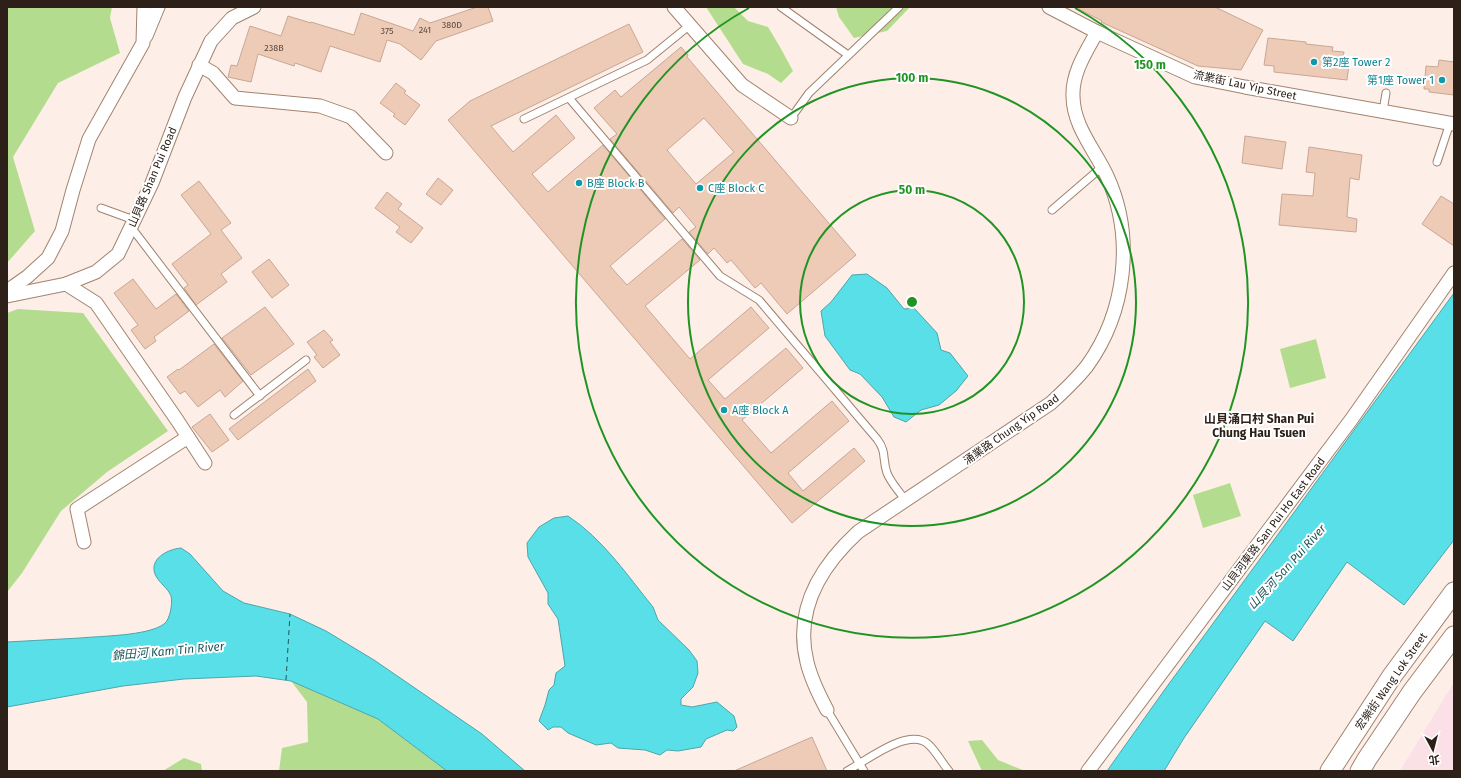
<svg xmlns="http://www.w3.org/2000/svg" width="1461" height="778" font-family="'Fira Sans','Noto Sans TC',sans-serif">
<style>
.industrial{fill:#fbe1e7}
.green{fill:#b4dc8e}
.water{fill:#59dfe8;stroke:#4ca6aa}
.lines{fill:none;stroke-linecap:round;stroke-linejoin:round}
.ferry{stroke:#1e575b;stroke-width:1;stroke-dasharray:5 4;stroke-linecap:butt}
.building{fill:#edcbb7;stroke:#c8a794;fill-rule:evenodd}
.lane-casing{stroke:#a1836f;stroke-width:9}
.street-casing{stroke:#a1836f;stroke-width:15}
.secondary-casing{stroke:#a1836f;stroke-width:21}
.lane{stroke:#fff;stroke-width:7}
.street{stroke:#fff;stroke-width:13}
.secondary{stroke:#fff;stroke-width:19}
.ring{fill:none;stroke:#209423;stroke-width:2}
.culture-dot{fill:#0f9aa8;stroke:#fff;stroke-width:1.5}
.labels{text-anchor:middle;stroke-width:4;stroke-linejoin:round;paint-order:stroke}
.number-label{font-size:9px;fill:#5c4b40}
.culture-label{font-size:11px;fill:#0d838f;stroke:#fff;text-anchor:start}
.street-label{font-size:11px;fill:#2c2018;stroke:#fff}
.neighbourhood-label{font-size:12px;font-weight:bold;fill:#2c2018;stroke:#fff}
.water-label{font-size:12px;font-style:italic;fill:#1e575b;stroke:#fff}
.centre{fill:#209423;stroke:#fff;stroke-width:2}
.ring-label{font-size:12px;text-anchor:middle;font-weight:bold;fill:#209423;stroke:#fff;stroke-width:4;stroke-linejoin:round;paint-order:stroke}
</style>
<rect width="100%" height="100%" fill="#fdefe7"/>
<path class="industrial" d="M1454,682v89h-54z"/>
<g class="green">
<path d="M7,7h105l-2,11 10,35 -62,30 -45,74 22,74 -28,32z"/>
<path d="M706,7h28l14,14 20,6 12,20 13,24 -12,12 -13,-9 -25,-10z"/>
<path d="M836,7h74l-23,24 -33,7 -15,-21z"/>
<path d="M18,309l65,4 85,118 -61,41 -46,39 -39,62 -15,19v-279z"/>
<path d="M1316,339l10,39 -36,10 -10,-39z"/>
<path d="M1230,483l11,33 -38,12 -10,-33z"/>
<path d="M291,681l87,38 69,52h-168l3,-23 26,-6 -1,-40z"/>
<path d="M982,740l16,20 27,11h-43l-14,-30z"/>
<path d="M184,758l17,6 1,7h-39z"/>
</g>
<g class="water">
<path d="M867,274l20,14 17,21 10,-1 23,25 4,17 9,3 18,23 -12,15 -17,14 -18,5 -15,12 -12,-5 -12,-20 -22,-23 -10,-4 -25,-34 -4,-25 10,-9 21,-27z"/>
<path d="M1454,293v247l-50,65 -57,-43 -54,79 -28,-20 -81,117 -20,33h-57l56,-79z"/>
<path d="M568,516c35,23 59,59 85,91l5,13 31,30 8,11 1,12 -5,14 -12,12v6l11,2 25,-5 17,14 3,11 -4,4 -6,-1 -21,9 -5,8 -23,4 -11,-1 -7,5 -15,-5 -27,-2 -7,-5 -15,2 -28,-12 -7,-6h-8l-5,3 -9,-9 6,-16 4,-15 5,-5 2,-12 9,-7 -7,-47 -10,-15v-11l-20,-36 -1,-14 12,-16 15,-9z"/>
<path d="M181,548l9,6 33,37 21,12 46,11 36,17 48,29 108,74 43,37h-78l-69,-52 -87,-38 -35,-5 -72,3 -61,7 -116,21v-65c24,-1 49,-3 73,-4 20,-2 68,-2 84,-14 6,-4 9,-21 7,-28 -3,-8 -13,-14 -16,-22 -6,-16 14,-25 26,-26z"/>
</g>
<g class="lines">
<path class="ferry" d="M286,680l4,-66"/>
</g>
<g class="building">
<path d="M477,7h11l5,14 -57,20 -15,19 -21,-16 -13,-4 -7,22 -50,-16 -9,26 -26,-9 -1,3 -36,-12 -7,28 -23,-5 3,-12 6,1 13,-40 31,10 7,-20 23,7v-1l43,13 7,-22 52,18 7,-13 10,5z"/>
<path d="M1075,7h140l48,23 -22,40 -43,-4 -97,-44 1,-1z"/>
<path d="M629,24l14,28 -152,74 22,26 43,-37 19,23 -43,36 16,18 55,-47 62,74 -55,47 17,19 55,-46 18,21 -55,46 45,53 61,-52 18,21 -61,52 17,19 61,-51 17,20 -61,52 29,33 61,-52 17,20 -61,52 15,18 51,-43 11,13 -73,62 -344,-403 22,-19z"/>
<path d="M1268,38l38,4v2l27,3 -1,4 12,1 -1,5h7l-3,23 -73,-8v-6l-10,-1z"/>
<path d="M681,47l7,8 -1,2 169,198 -69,59 -26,-31 -6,5 -24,-28 -4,3 -13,-15 -6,6 -19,-22 7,-5 -17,-20 -6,6 -63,-74 7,-5 -23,-26 21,-18 6,7zM704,118l30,34 -38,32 -29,-34z"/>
<path d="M1439,60l15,2v33l-25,-3v-3h-5l2,-23 12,1z"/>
<path d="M396,83l10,8 -2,2 16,12 -15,20 -12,-9 2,-2 -15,-11z"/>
<path d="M1245,136l41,6 -4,27 -40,-6z"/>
<path d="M1309,147l53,8 -3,25 -9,-2 -3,39 10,2 -1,13 -77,-7 3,-31 31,2 2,-23 -9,-1z"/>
<path d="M438,178l15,12 -12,15 -15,-11z"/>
<path d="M199,181l32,42 -10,7 21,28 -21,16 6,8 -31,23 -12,-17 4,-3 -16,-21 39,-30 -30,-39z"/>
<path d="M387,192l15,12 -4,5 25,19 -12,15 -15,-11 4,-5 -25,-19z"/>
<path d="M1441,196l13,8v42l-32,-22z"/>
<path d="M269,259l20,26 -17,13 -20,-26z"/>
<path d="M133,279l23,30 20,-15 13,17 -35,26 2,4 -11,8 -14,-19 7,-5 -24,-32z"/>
<path d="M265,307l29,37 -43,31 -29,-37z"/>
<path d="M324,330l9,10 -3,2 10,13 -17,13 -9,-11 3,-2 -10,-13z"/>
<path d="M214,344l29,37 -18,16 -5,-7 -22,17 -13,-16 -5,3 -13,-17 11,-8 1,1z"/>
<path d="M308,369l8,12 -78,59 -9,-11z"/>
<path d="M210,414l19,26 -17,12 -20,-25z"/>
<path d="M812,737l15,34h-93z"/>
</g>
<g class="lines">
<g class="lane-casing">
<g id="lane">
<path d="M781,7l67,48"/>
<path d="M569,98l151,178 39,24 118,139c10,13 5,20 10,34 4,10 12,18 18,27"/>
<path d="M1383,111l3,-18"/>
<path d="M791,118l18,-25 90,-86"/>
<path d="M524,119l123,-59 43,-35"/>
<path d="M1437,162l13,-39"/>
<path d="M101,208l33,12"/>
<path d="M1052,210l50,-43"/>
<path d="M131,227l129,169"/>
<path d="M234,415l72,-55"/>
<path d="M827,710l37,61"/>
<path d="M847,771c19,-10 61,-44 81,-27 8,7 14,19 21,27"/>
</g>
</g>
<g class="street-casing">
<g id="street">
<path d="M674,7l68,78 49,33"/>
<path d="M1049,7l48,25 98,45 50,10 209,37"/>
<path d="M146,36l12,-29"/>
<path d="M199,65l14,8 22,25 85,8 31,11 35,36"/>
<path d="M66,284l30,19 81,117 28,43"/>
<path d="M7,291l20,-14 21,-19 14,-27 11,-41 16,-51 54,-96 1,-36"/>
<path d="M7,296l59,-12 30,-12 22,-18 34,-71 33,-86 26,-56 21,-23 22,-11"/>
<path d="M84,542l-7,-33 111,-72"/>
<path d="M827,710c-8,-15 -16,-31 -20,-48 -13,-52 14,-96 51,-130l193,-129c13,-12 25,-23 36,-37 39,-54 48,-129 20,-190 -12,-26 -34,-50 -34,-80 -1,-23 13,-44 24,-64"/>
<path d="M1088,771l263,-351 103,-147"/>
</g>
</g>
<g class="secondary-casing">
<g id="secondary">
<path d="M1330,771l62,-95 62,-84"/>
<path d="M1360,771l7,-12 45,-67 42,-56"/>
</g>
</g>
<use href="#lane" class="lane"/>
<use href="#street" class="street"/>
<use href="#secondary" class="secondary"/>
</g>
<g class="ring">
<circle cx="912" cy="302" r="112"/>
<circle cx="912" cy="302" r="224"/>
<path d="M1075 8A336 336 0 1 1 749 8"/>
</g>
<g class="culture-dot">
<circle cx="1314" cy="62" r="4"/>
<circle cx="1442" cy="80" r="4"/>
<circle cx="579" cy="183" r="4"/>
<circle cx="700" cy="188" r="4"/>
<circle cx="724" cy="410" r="4"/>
</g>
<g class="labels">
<g class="number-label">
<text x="452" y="28">380D</text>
<text x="425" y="33">241</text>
<text x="387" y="34">375</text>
<text x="274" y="51">238B</text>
</g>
<g class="culture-label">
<text x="1322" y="66">第2座 Tower 2</text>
<text x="1434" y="84" text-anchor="end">第1座 Tower 1</text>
<text x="587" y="187">B座 Block B</text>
<text x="708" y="192">C座 Block C</text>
<text x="732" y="414">A座 Block A</text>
</g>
<g class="street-label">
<text transform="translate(1245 85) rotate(12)" y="4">流業街 Lau Yip Street</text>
<text transform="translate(152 177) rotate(-67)" y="4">山貝路 Shan Pui Road</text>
<text transform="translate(1011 429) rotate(-35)" y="4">涌業路 Chung Yip Road</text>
<text transform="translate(1273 524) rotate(-53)" y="4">山貝河東路 San Pui Ho East Road</text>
<text transform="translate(1391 681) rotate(-55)" y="4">宏樂街 Wang Lok Street</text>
</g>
<g class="neighbourhood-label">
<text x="1259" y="423">山貝涌口村 Shan Pui<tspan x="1259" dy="14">Chung Hau Tsuen</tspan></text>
</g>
<g class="water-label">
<text transform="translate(1287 567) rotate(-48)" y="4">山貝河 San Pui River</text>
<text transform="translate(168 651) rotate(-5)" y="4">錦田河 Kam Tin River</text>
</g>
</g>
<circle cx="912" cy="302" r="6" class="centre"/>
<g class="ring-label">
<text x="1150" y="69">150 m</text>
<text x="912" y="82">100 m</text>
<text x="912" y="194">50 m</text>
</g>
<rect width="1461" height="778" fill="none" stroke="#2c2018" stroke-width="16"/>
<g transform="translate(1433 750) rotate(173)" stroke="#ffffff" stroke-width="3" paint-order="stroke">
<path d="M0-3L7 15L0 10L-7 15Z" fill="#2c2018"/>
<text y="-6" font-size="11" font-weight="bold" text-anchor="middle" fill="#2c2018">北</text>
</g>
</svg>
